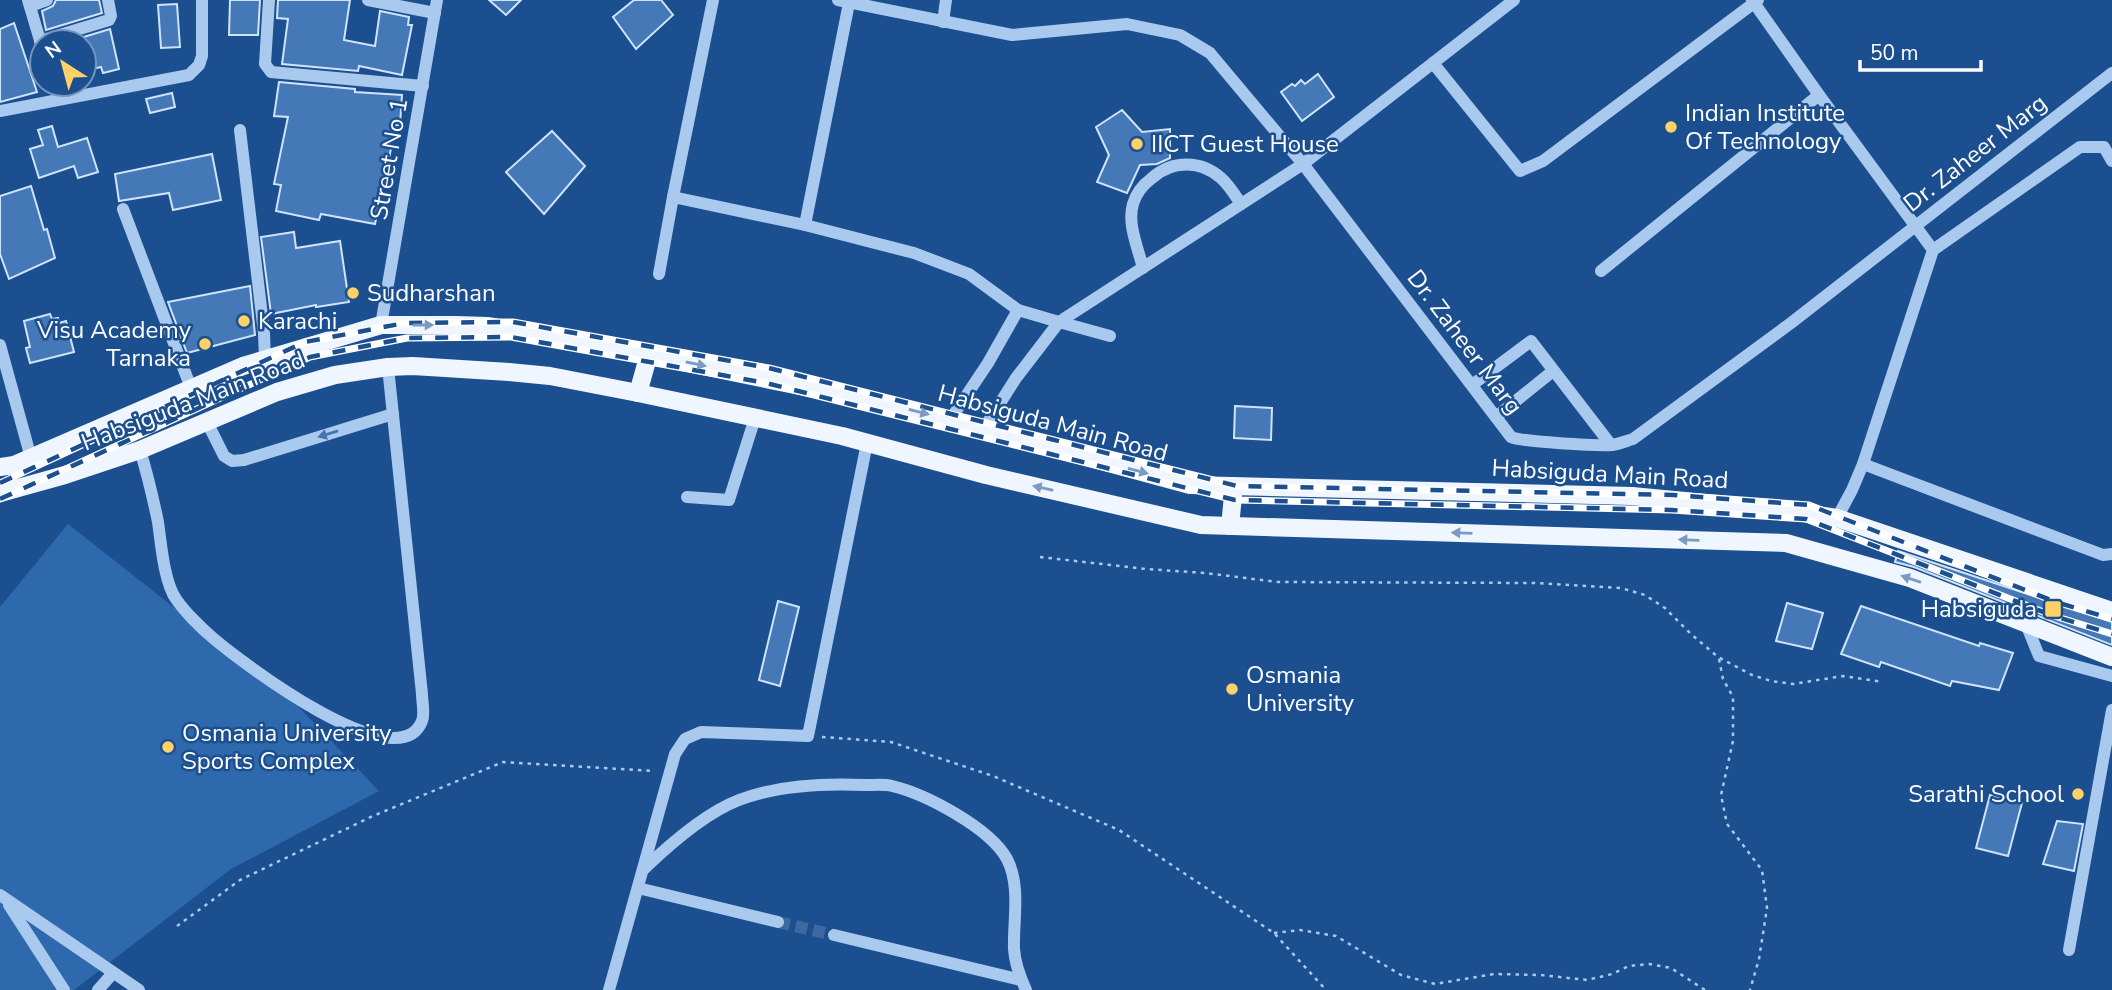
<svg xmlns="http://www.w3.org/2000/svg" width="2112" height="990" font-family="'Nunito Sans',sans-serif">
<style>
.green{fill:#2e69ad}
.building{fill:#4478b7;stroke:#cfe3fa;stroke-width:2}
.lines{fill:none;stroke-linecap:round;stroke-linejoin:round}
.minor-tunnel{stroke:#3d69a0;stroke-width:12;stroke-dasharray:12 6;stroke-linecap:butt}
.path{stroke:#a9c9ee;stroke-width:2.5;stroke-dasharray:3.5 5;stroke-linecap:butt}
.minor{stroke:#a9c9ee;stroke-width:12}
.major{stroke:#f0f6ff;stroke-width:18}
.rail-casing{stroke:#fff;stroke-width:7}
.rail{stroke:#1b4f8f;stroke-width:4.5;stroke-dasharray:13;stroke-linecap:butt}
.oneway{fill:#7b9ac1}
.oneway2{fill:#4674ac}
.poi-dot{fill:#ffd166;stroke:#1b4f8f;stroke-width:2.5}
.labels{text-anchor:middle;stroke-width:5;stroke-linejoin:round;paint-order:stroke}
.poi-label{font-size:24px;fill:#fff;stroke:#1b4f8f;text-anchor:start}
.street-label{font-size:24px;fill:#fff;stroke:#1b4f8f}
</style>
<rect width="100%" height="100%" fill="#1b4f8f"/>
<path class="green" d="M68,524l226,178 85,89 -148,78 -157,121h-74v-383z"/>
<g class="building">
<path d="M56,0h43l3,13 -56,17 -4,-19 11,-5z"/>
<path d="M230,0h30l-2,35h-29z"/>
<path d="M278,0h72l-6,40 31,6 5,-35 29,6 -1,8h4l-10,50 -43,-9 -1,5 -76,-7 6,-45 -11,-1z"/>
<path d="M489,0h32l-15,15z"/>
<path d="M634,0h27l12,15 -37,34 -23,-32z"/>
<path d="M177,4l3,43 -19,1 -3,-43z"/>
<path d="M14,23l23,69 -37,10v-73z"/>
<path d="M110,29l9,40 -16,4 -2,-6 -17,4v-29h-17z"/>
<path d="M1318,74l16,23 -32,24 -21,-29 11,-8 3,2 6,-6 4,4z"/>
<path d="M279,82l76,7v3l47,3 -2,30h-4l-21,99 -54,-10 -2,6 -43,-9 5,-26 -7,-1 14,-67 -14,-1z"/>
<path d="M172,93l3,14 -25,6 -4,-14z"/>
<path d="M1122,110l20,22 28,-3v29l-13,6 -17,1 -13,28 -30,-11 12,-27 -13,-28z"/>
<path d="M52,126l6,21 29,-9 11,34 -20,6 -4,-12 -35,12 -9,-29 13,-4 -5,-15z"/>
<path d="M552,131l33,35 -41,48 -38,-42z"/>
<path d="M212,154l9,46 -48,10 -4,-17 -50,8 -4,-27z"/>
<path d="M31,186l13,44 3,-1 8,29 -46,21 -9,-25v-58z"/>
<path d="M294,232l2,16 44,-7 9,61 -33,5v-2l-45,9 -10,-77z"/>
<path d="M250,286l5,49 -68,18 -19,-51z"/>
<path d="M50,314l2,5 6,-1 1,5 7,-2 8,31 -44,11 -4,-15 4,-1 -6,-26z"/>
<path d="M1235,406l37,2 -1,32 -37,-2z"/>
<path d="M1898,551l214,71v23l-198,-78 -19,-5z"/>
<path d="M778,601l21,6 -19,79 -21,-6z"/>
<path d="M1787,603l36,10 -11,36 -36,-8z"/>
<path d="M1861,606l118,40 1,-3 33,10 -14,37 -47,-9 -2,5 -69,-24 -2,5 -38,-13z"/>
<path d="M1990,795l32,8 -14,53 -32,-8z"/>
<path d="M2057,821l26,3 -9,47 -31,-7z"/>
</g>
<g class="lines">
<path class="minor-tunnel" d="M778,922l56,13"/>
<g class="path">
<path d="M1040,557l106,12 59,4 73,9 256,1 87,5 24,7 20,13 26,26 27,23 34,18 19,6 22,3 50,-8 40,6"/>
<path d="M1719,659l4,20 10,18v44l-12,54 6,29 35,46 5,38 -8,51 -9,31"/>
<path d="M822,737l69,5 102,34 126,54 155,103 52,57"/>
<path d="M177,926l63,-46 133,-64 130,-54 151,9"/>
<path d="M1274,933l26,-3 36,6 65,39 34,9 59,-10 47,1 46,5 25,-6 17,-8 20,-2 22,4 34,22"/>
</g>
<g class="minor">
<path d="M28,0l14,47"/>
<path d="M269,0l-4,64 6,8 152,14"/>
<path d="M368,0l67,13"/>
<path d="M838,0l174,35 115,-11 53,11 30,18 93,111 211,-164"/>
<path d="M1752,0l67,95 114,155"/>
<path d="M30,6l17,-6"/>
<path d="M943,22l3,-22"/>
<path d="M40,41l69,-21 2,-4 -3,-16"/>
<path d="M1433,63l87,108 23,-10 215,-161"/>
<path d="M0,111l189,-36 10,-10 3,-9v-56"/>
<path d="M240,130l24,203 1,27"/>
<path d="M673,197l40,-197"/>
<path d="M123,209l68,179"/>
<path d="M805,225l44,-222"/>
<path d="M1143,268c-5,-20 -16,-44 -10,-64 3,-11 11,-20 19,-26 20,-18 49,-18 69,0 8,7 14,17 20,26"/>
<path d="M1601,271l218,-176"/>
<path d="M659,274l14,-77 132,28 109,28 55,21 49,36"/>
<path d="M381,325l56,-325"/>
<path d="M0,345l31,113"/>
<path d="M1472,385l59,-44 80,104"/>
<path d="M1496,417l57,-46"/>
<path d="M950,420l38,-57 30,-53 41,12 244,-158 208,273c11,5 87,9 101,8 7,-1 14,-4 21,-6l158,-116 321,-250"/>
<path d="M207,422l17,34 8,5 12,-1 149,-46"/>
<path d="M983,430l33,-52 43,-56 51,14"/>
<path d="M140,450c7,23 13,48 18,72 3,21 6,60 18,77 8,12 25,29 37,39 27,23 185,144 209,83 3,-7 0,-19 0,-27l-34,-327"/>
<path d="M1863,464l240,91 9,-1"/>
<path d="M687,497l42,3 26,-82"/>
<path d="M1837,518l15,-28 11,-26 70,-214 147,-103h24l8,14"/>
<path d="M2026,624l13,32 73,20"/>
<path d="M644,869c26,-25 61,-56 95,-69 39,-15 85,-17 127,-15 8,0 18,-1 26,1 34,8 98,42 115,73 14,27 6,62 7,90 1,15 6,28 12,41"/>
<path d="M638,888l140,34"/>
<path d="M0,895l139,95"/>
<path d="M9,905l55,85"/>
<path d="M834,935l187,45"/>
<path d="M2069,950l43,-240"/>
<path d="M98,990l15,-17"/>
<path d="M609,990l66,-236 10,-15 16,-7 107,4 59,-293"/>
</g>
<g class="major">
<path d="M638,393l11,-39"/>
<path d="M0,467l14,-2 229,-99 138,-41h75l31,1 73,11 294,60 96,23 240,65 442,11 158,15 47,7 275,93"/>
<path d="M0,493l65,-18 75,-25 137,-58 58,-17 53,-8 25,-1 96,6 41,4 88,17 204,43 144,39 215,50 585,18 124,35 202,79"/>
<path d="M1230,526l4,-40"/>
</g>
<g class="rail-casing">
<g id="rail">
<path d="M0,483l305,-141 100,-19 108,-1 256,46 468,118 436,9 136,10 247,97 56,17"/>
<path d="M0,499l310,-142 97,-19 104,-1 255,46 469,117 437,10 134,9 245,96 61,19"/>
</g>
</g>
<use href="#rail" class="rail"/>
</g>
<defs><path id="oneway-solid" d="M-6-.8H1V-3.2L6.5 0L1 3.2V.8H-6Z" transform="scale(1.75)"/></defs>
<g class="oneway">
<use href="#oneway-solid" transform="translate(423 325)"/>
<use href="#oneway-solid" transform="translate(696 364) rotate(12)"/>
<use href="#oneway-solid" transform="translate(919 412) rotate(14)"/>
<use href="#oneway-solid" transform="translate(1138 471) rotate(15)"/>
<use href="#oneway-solid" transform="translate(1043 488) rotate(-167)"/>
<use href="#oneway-solid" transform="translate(1462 533) rotate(-178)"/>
<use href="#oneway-solid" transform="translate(1689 540) rotate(-178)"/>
<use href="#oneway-solid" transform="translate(1911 579) rotate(-161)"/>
</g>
<use class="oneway2" href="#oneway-solid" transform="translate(328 434) rotate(163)"/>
<g class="poi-dot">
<circle cx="1671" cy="127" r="7"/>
<circle cx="1137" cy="144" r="7"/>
<circle cx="353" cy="293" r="7"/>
<circle cx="244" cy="321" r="7"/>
<circle cx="205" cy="344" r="7"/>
<rect x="2044" y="600" width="18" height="18" rx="3.5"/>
<circle cx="1232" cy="689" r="7"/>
<circle cx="168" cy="747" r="7"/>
<circle cx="2078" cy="794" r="7"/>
</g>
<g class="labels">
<g class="poi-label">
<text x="1685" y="121">Indian Institute<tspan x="1685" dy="28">Of Technology</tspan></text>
<text x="1151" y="152">IICT Guest House</text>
<text x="367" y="301">Sudharshan</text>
<text x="258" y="329">Karachi</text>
<text x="191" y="338" text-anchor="end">Visu Academy<tspan x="191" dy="28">Tarnaka</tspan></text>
<text x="2037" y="617" text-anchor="end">Habsiguda</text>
<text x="1246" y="683">Osmania<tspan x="1246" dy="28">University</tspan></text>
<text x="182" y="741">Osmania University<tspan x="182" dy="28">Sports Complex</tspan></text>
<text x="2064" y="802" text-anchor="end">Sarathi School</text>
</g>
<g class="street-label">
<text transform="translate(1975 153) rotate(-38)" y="8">Dr. Zaheer Marg</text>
<text transform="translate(389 159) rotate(-80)" y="8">Street No 1</text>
<text transform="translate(1465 342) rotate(53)" y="8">Dr. Zaheer Marg</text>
<text transform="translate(193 401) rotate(-21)" y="8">Habsiguda Main Road</text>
<text transform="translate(1053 423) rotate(15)" y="8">Habsiguda Main Road</text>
<text transform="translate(1610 474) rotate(3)" y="8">Habsiguda Main Road</text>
</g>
</g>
<g transform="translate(63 63) rotate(324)"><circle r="33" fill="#1b4f8f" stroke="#7695bc" stroke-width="2"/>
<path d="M0-5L12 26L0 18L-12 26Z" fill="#ffd166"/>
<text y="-10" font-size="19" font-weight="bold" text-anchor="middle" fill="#ffffff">N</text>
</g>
<path d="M1860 60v10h121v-10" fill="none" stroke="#ffffff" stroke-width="3.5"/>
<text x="1870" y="60" font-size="21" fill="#ffffff" stroke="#1b4f8f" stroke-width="5" paint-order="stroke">50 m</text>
</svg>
